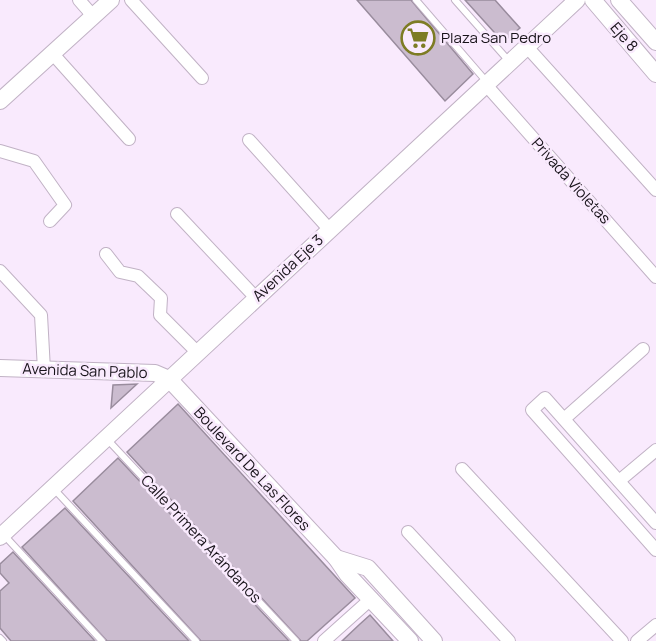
<svg xmlns="http://www.w3.org/2000/svg" width="656" height="641" font-family="Manrope,sans-serif">
<style>
.building{fill:#cbbccf;stroke:#998c9d;stroke-width:1.5}
.lines{fill:none;stroke-linecap:round;stroke-linejoin:round}
.lane-casing{stroke:#c1b2c5;stroke-width:8}
.street-casing{stroke:#c1b2c5;stroke-width:14}
.secondary-casing{stroke:#c1b2c5;stroke-width:18}
.lane{stroke:#fff;stroke-width:6}
.street{stroke:#fff;stroke-width:12}
.secondary{stroke:#fff;stroke-width:16}
.labels{text-anchor:middle;stroke-width:5;stroke-linejoin:round;paint-order:stroke}
.street-label{font-size:15px;fill:#171219;stroke:#f9eafd}
.poi-label{font-size:15px;fill:#171219;stroke:#f9eafd;text-anchor:start}
</style>
<rect width="100%" height="100%" fill="#f9eafd"/>
<g class="building">
<path d="M357,0h54l62,74 -28,27z"/>
<path d="M465,0h30l25,28 -17,14z"/>
<path d="M137,384l-26,24 2,-23z"/>
<path d="M178,404l177,194 -48,43h-6l-174,-189z"/>
<path d="M118,458l171,183h-88l-128,-140z"/>
<path d="M65,508l124,133h-82l-85,-94z"/>
<path d="M13,552l82,89h-84l-11,-13v-37l9,-8 -9,-10v-9z"/>
<path d="M370,615l23,26h-51l18,-17z"/>
</g>
<g class="lines">
<g class="lane-casing">
<g id="lane">
<path d="M416,0l70,81"/>
<path d="M455,0l53,60"/>
<path d="M106,438l190,203"/>
<path d="M54,489l142,152"/>
<path d="M3,534l99,107"/>
<path d="M0,638l3,3"/>
</g>
</g>
<g class="street-casing">
<g id="street">
<path d="M79,0l14,16"/>
<path d="M131,0l71,78"/>
<path d="M528,48l128,142"/>
<path d="M52,53l77,86"/>
<path d="M487,86l169,191"/>
<path d="M249,140l80,89"/>
<path d="M0,151l34,10 31,44 -15,16"/>
<path d="M177,214l79,84"/>
<path d="M106,254l14,18 18,4 23,22 -1,17 38,38"/>
<path d="M0,271l41,44 3,55"/>
<path d="M564,419l79,-70"/>
<path d="M462,469l160,172"/>
<path d="M619,481l37,-31"/>
<path d="M656,523l-111,-125 -13,12 124,140"/>
<path d="M408,532l101,109"/>
<path d="M324,641l48,-43"/>
<path d="M637,641l19,-16"/>
</g>
</g>
<g class="secondary-casing">
<g id="secondary">
<path d="M593,0l63,74"/>
<path d="M619,0l37,42"/>
<path d="M0,101l111,-101"/>
<path d="M0,368l155,5 14,6 167,179 11,16 63,67"/>
<path d="M0,537l577,-537"/>
<path d="M336,558l32,10 66,73"/>
</g>
</g>
<use href="#lane" class="lane"/>
<use href="#street" class="street"/>
<use href="#secondary" class="secondary"/>
</g>
<defs>
<g id="supermarket-ring" transform="scale(1.725)"><circle r="9.5" fill="#f9eafd" stroke="#7d7c24" stroke-width="1.5"/><path d="M-6-5.5h2.5l.6 2H6L4.5 2H-2.5L-4.4-4H-6ZM-1.5 3.2a1.3 1.3 0 1 0 .1 0ZM3 3.2a1.3 1.3 0 1 0 .1 0Z" fill="#7d7c24"/></g>
</defs>
<g fill-rule="evenodd">
<use href="#supermarket-ring" x="418" y="38"/>
</g>
<g class="labels">
<g class="street-label">
<text transform="translate(624 37) rotate(49)" y="5">Eje 8</text>
<text transform="translate(571 181) rotate(48)" y="5">Privada Violetas</text>
<text transform="translate(288 268) rotate(-43)" y="5">Avenida Eje 3</text>
<text transform="translate(85 371) rotate(2)" y="5">Avenida San Pablo</text>
<text transform="translate(252 469) rotate(47)" y="5">Boulevard De Las Flores</text>
<text transform="translate(201 539) rotate(47)" y="5">Calle Primera Arándanos</text>
</g>
<g class="poi-label">
<text x="441" y="43">Plaza San Pedro</text>
</g>
</g>
</svg>
